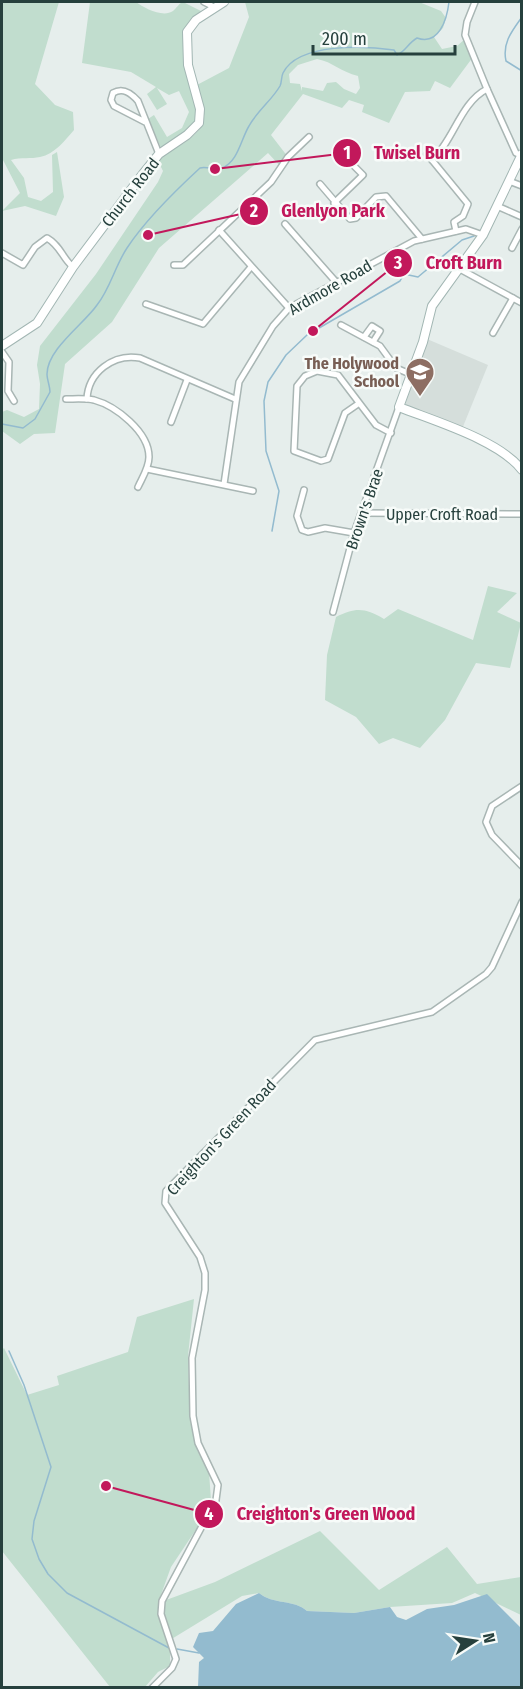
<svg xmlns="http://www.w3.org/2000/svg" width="523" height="1689" font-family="'Fira Sans Condensed',sans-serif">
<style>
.built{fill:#d5dedb}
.green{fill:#c1ddce;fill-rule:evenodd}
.water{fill:#93bbcf}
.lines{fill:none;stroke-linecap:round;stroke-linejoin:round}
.stream{stroke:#93bbcf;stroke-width:1.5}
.street-casing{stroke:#a9b6b4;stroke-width:8}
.secondary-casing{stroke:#a2b6b3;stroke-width:10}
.street{stroke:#fff;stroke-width:5}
.secondary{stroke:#fff;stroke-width:8}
.labels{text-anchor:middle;stroke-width:5;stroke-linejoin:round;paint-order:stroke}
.street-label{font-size:16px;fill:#26403d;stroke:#f7fbf9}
.education-label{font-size:16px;font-weight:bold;fill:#785e54;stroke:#f7fbf9;text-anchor:end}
.leader{fill:none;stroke:#c2185b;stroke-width:2}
.callout-dot{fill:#c2185b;stroke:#f7fbf9;stroke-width:2}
.mark-label{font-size:18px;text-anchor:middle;font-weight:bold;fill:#fff}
.callout-label{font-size:18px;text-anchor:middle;font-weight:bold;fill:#c2185b;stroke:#f7fbf9;stroke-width:5;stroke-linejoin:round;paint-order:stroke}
</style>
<rect width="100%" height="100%" fill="#e6eeec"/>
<path class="built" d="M427,339l61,26 -26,64 -57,-24z"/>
<g class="green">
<path d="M2,2h57l-24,82 20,21 18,7 1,18c-9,10 -19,24 -34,27 -9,2 -19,0 -29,3l13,18 4,19 13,4 12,-9 -1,-37 5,-3 7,45 -8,19 -31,-10 -23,5 18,-18 -17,-33 -1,8z"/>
<path d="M90,2h46c8,6 27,16 37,9 4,-3 5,-7 10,-9l20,10 -19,20 15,81 -5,13 -32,24 -14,-31 6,-4 13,22 15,-9 7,-16 -10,-21 -10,4 -12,-7 10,16 -10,6 -10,-16 9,-7 -25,-15 -49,-9z"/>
<path d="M245,2h174l22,9 5,7 -3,10 -9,9 8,12 15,-3 8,-7 8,18 -23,31 -15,-7 -5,10 -25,1 -16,31 -27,-11 2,-7 -15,-5 -7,8 -39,-14 -32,41 17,22 -7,10 -13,-14 -109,95 -47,74 -47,42 -10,69 -21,1 -14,10 -18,-13v-19l5,-2 17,7 15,-8 1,-25 -3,-19 3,-19 56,-72 62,-92 5,-11 -6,-12c14,-9 50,-24 47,-45 -2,-10 -6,-19 -9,-28l34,-18 20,-51zM317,59c16,3 24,13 41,17l2,12 -4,6 -12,-5 -8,-7 -9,1 -4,8 -21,-4v4l-2,-7 -10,-1 -1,-9 9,-9z"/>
<path d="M488,586l29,7 -20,19 24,11 -11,45 -34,-5 -31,57 -25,28 -27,-10 -14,6 -23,-27 -31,-17 2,-45 9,-38c20,-10 29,-9 48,2l14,-10 75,31z"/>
<path d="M194,1299l-6,57 2,64 7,30 12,22 2,28 -12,25 -28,42 -13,36 57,-21 105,-51 59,59 68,-43 30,37 44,-7v38l-46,-22 -23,10 -62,4 -36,6 -47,-2c-13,-12 -34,-6 -48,-18l-17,3 -72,44v26l-12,6 -13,15h-35l-108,-136v-201l2,-2 23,47 32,-10 -2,-9 71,-24 9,-35z"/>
</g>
<path class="water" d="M259,1593c14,12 35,6 48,18l47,2 36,-6 7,10 9,3 21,-11 27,-4 33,-11 34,34v59h-323l1,-25 5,-4 -11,-11 6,-14 14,-2 23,-27z"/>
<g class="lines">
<g class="stream">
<path d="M522,17c-10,14 -20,26 -16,44l16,10"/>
<path d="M521,139h1"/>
<path d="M2,424l21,4 12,-9 15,-27c0,-6 -3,-12 -3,-18 0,-25 38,-51 50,-69 13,-16 18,-39 30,-57 19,-29 48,-57 73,-80 8,-2 15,3 22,0 16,-6 19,-29 27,-42 8,-15 23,-26 31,-40 2,-4 1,-9 3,-13 15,-31 84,-27 111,-23l3,5c9,-4 11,-12 20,-17 22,8 30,-19 32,-36"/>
<path d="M272,531l7,-40 -13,-40 -2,-50 4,-19 18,-27 21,-20 93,-54 4,-7 14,3 44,-37 12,-4"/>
<path d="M9,1351l15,34 27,82 -17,54 -2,18 7,20 9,15 19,19 102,55"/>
<path d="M177,1649l22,4"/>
</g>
<g class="street-casing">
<g id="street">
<path d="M204,2l10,5"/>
<path d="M475,2l-8,20 -2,13 22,54 29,64 5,2"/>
<path d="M145,122l-31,-16 -3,-6 2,-7c10,-6 18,0 25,8l21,53"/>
<path d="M427,154l41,50 -5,12 -9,6 2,9"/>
<path d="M432,160c22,-20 28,-57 55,-71"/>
<path d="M509,181l13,5"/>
<path d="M320,184l30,35 6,-1 20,-21 10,-1 36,43"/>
<path d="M334,203l29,-28 -10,-10"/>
<path d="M497,206l25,11"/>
<path d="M285,224l51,58"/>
<path d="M219,230l70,78"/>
<path d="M512,248l10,-19"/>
<path d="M2,253l21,12 12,-18 12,-9c14,8 15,20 26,29"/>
<path d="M174,265h9l88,-83 17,-25 21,-20"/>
<path d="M458,268l64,35"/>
<path d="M146,304l57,20 48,-57"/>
<path d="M341,325l39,21 16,22 14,6"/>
<path d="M493,333l20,-35"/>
<path d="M364,337l8,-11 8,5 -7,11"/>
<path d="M2,352l7,10 -1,29 6,10"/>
<path d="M66,399c9,0 19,-1 28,1 22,6 55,32 55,57 0,11 -7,21 -11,30"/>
<path d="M87,399c1,-26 26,-46 53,-41l95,41"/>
<path d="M358,404l-13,9 -17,46 -7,2 -27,-10 3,-65 8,-10 12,-5 21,4 38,50 15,8"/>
<path d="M171,422l16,-42"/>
<path d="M147,469l106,22"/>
<path d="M224,484l15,-102 34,-56 16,-18 125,-67 52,-12 17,6"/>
<path d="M304,490l-7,26 5,14 6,2 17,-4 29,5"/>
<path d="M362,513l160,1"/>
<path d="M333,612l21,-79 45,-126"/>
<path d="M522,786l-30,20 -6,16 6,13 30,31"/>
<path d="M152,1688l20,-20 4,-9 -15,-45 1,-13 54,-101 2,-15 -20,-42 -5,-27 -1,-58 13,-68v-17l-5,-16 -35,-54 1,-12 149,-151 117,-28 54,-38 6,-7 30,-65"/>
</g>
</g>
<g class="secondary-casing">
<g id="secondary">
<path d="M522,154l-39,81 -51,71 -9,36 -24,65c35,14 100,33 123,63"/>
<path d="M2,346l35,-23 36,-56 69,-92 17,-21 28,-19 12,-12 1,-14 -12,-44 -1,-33 9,-12 28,-18"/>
</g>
</g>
<use href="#street" class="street"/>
<use href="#secondary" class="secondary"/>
</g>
<defs>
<g id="school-pin" transform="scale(1.5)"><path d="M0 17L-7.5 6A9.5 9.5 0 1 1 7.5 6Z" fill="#8d6e63" stroke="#f7fbf9"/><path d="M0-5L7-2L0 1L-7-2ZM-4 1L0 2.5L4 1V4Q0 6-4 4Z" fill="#fff"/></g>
</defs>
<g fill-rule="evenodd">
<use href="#school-pin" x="420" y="372"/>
</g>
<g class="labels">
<g class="street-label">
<text transform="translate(130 192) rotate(-52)" y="6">Church Road</text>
<text transform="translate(330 287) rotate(-30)" y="6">Ardmore Road</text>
<text transform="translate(364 509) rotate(-71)" y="6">Brown's Brae</text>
<text x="442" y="520">Upper Croft Road</text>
<text transform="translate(221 1137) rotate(-47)" y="6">Creighton's Green Road</text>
</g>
<g class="education-label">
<text x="399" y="369">The Holywood<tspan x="399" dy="18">School</tspan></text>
</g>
</g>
<path class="leader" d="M215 169L347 153M148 235L254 211M313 331L398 263M106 1486L209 1514"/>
<g class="callout-dot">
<circle cx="215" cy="169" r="6"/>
<circle cx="148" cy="235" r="6"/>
<circle cx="313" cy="331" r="6"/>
<circle cx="106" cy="1486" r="6"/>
<circle cx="347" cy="153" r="15"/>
<circle cx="254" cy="211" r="15"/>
<circle cx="398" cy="263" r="15"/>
<circle cx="209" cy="1514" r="15"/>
</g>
<g class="mark-label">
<text x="347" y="159">1</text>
<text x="254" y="217">2</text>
<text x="398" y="269">3</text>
<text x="209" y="1520">4</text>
</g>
<g class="callout-label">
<text x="417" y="159">Twisel Burn</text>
<text x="333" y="217">Glenlyon Park</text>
<text x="464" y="269">Croft Burn</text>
<text x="326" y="1520">Creighton's Green Wood</text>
</g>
<rect width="523" height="1689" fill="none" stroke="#26403d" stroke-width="6"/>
<g transform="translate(475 1641) rotate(78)" stroke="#f7fbf9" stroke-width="4.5" paint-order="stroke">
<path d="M0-4.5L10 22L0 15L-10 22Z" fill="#26403d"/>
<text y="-9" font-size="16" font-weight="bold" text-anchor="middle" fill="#26403d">N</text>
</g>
<path d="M313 45v9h142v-9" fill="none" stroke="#26403d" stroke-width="3"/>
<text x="322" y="45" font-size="18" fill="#26403d" stroke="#f7fbf9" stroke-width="4.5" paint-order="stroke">200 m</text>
</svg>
